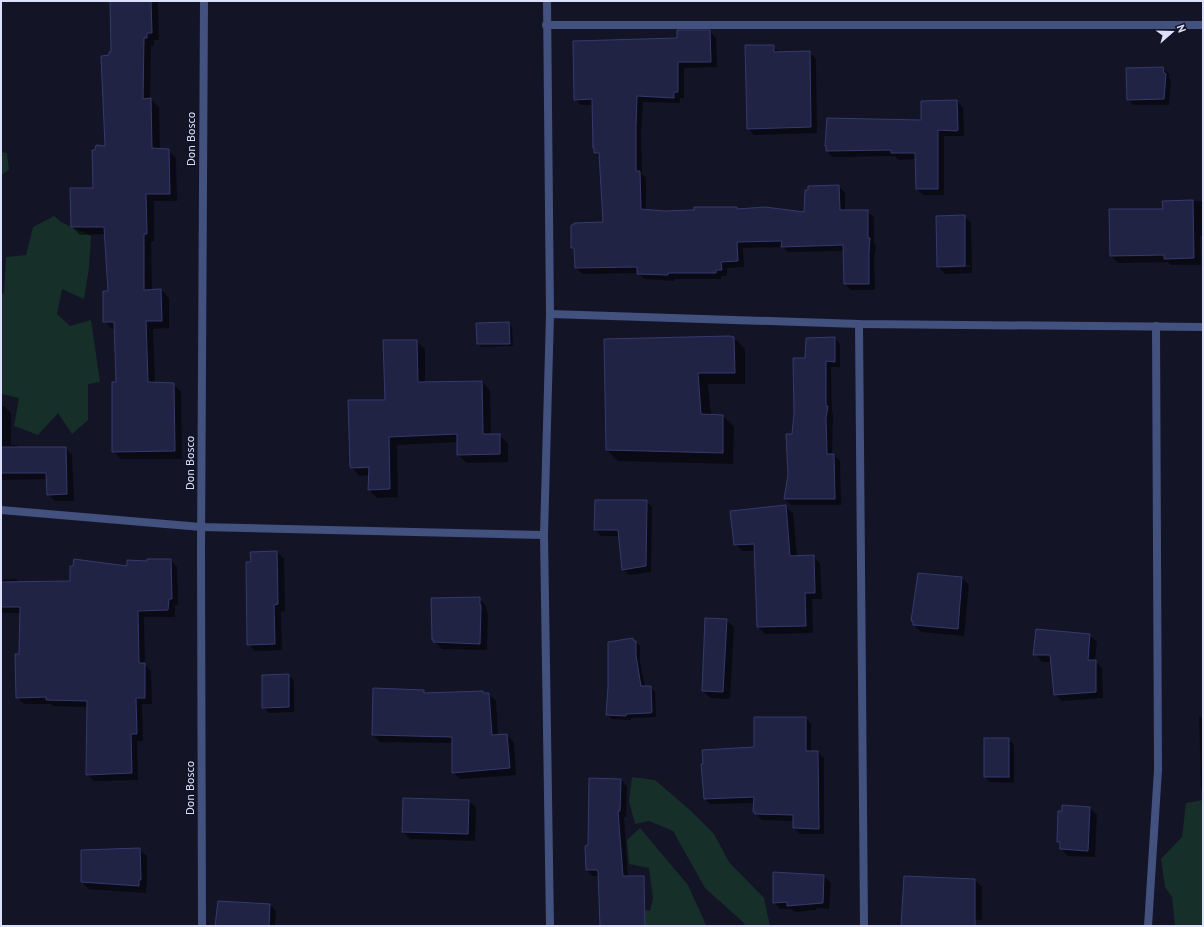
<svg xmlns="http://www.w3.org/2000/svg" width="1204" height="927" font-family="'PT Sans',sans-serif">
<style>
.green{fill:#162f28}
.shadow{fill:#0007;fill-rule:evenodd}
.building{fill:#212345;stroke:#36396e}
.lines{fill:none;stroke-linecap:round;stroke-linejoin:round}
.street{stroke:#43517f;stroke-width:8}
.labels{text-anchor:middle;stroke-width:3.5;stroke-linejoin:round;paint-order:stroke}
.street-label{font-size:12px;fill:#dce0fb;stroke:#131426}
</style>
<rect width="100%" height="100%" fill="#131426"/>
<g class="green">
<path d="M1,152l6,1 2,17 -8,5z"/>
<path d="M54,216l7,6 30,14 -2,32 -5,31 -22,-10 -5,25 13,12 21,-6 9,62 -12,2v36l-16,14 -14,-21 -20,22 -24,-9 5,-28 -18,-4v-100l3,-1 2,-36 20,-2 7,-28z"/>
<path d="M632,777l23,3 36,31 23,23 15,28 35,36 6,28h-25l-1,-3 -39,-35 -32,-57 -24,-10 -14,3 -6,-23z"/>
<path d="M1203,800v126h-28l-3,-29 -7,-10 -4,-28 21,-22 4,-34z"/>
<path d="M640,828l48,57 18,40 3,1h-78l-9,-20 28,5 3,-13 -4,-30 -20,-4 -2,-24z"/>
</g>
<g class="shadow">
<path d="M111,1h47l1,39h-5v6h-3l-1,53 9,8 1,43h8l8,8 1,43h-23v40l-3,1 1,49 9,-1 8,8v30l-16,1 2,54 18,1 8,8 1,67h-61l-8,-8 4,-68 -2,-54h-3l-8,-8 5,-29 -4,-58 -25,1 -8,-8 22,-38 12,-42 4,-91 2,-3z"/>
<path d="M710,32l6,6 1,29 -33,1v30h-4v5l-37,-1 -2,31 1,41 4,4v33l18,1 73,-4 2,2 66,3 34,-27 6,7v18h22l7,6v27l2,2 -2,13 1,31h-24l-6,-6 -1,-33 -56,1 -5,-5 -40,1 1,19 -17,1v8h-6v3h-47v2l-30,-2 -6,-6 -56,1 -6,-6v-18l-4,-3 32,-24 -4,-65 -5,-5 -1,-5 -1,-43h-12l-6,-6 103,-60z"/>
<path d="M773,46l7,7 29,-1 7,7 1,74 -63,2 -6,-7z"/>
<path d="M1163,68l6,6v4l2,2 -2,25h-35l-6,-5z"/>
<path d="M957,101l6,7 1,28h-20v59h-21l-7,-7v-29l-17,1 -4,-4 -62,1 -6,-6 -1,-5 96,-25z"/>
<path d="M1203,201v35h-3l1,29h-30l-3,-3 -50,1 -7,-7 53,-46 -1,-8z"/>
<path d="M964,216l7,7 1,50 -27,1 -7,-8zM970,265v2l-27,1v-2z"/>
<path d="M509,324l3,3 1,19 -32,1 -3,-3z"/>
<path d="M734,338l11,11v35h-37l3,31 12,1 11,11 -1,37 -115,-3 -11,-11 -2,-110z"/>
<path d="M835,338l5,6v23h-9l1,45 1,1 -1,42h2l6,6 1,44h-50l-6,-6 8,-64 13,-76z"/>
<path d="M416,341l9,8v34l57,-1 8,8 1,45h8l9,8v19l-41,1 -9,-8v-13l-61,3 1,52 -21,1 -8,-8 1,-15 -10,1 -9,-9zM357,466h17v2l-17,1z"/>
<path d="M1,406h3l7,7v32h5l3,3h47l6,7 2,46h-19l-7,-7v-15l-47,1z"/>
<path d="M646,501l6,6 -1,65 -22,3 -6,-6 -4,-33h-18l-6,-6z"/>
<path d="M785,506l8,7 4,43h16l7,7 2,36h-10l1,34 -48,1 -7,-7 -2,-76h-14l-7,-7z"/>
<path d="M277,552l7,7 1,52 -4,1 1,38 -27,1 -7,-7 4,-91z"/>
<path d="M171,560l6,7 1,38h-3v12h-31l1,48 6,6 1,33h-10l1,37h-6l1,39 -44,1 -7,-7 1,-67 -35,-1 -2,-2h-27l-7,-7 3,-42 1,-42h-20v-33l15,-1 3,4 52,-1 77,-20z"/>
<path d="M918,574l44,4 7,7 -5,51 -43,-4 -7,-7v-3l-2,-2z"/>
<path d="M479,598l7,8 1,6 1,1 -1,37 -45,-1 -9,-9z"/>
<path d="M726,620l8,7 -4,72 -20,-1 -7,-7z"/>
<path d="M1089,635l8,7 -2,19 7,7 1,30 -41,3 -7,-7 -3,-32h-10l-7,-8z"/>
<path d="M633,639l7,7v16l5,25h6l4,5 1,25 -25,1v2l-19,-1 -5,-4z"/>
<path d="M288,675l6,6v31l-25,1 -6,-6z"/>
<path d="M424,691l3,3h62l7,7 2,35 8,-1 8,7 2,33 -56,4 -7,-7v-29l-73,-1 -7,-7z"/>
<path d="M1199,717h4v74l-2,-2z"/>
<path d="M806,718l5,6v28h7l6,6v76h-24l-6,-6v-7l-32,-1 -8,-8 1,-9 -45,1 -5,-5 50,-51z"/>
<path d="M1008,739l6,6v38l-24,-1 -5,-5z"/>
<path d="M621,780l6,6 -1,31h-2l4,60 7,49h-34l-2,-50h-6l-6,-6 2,-24z"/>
<path d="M469,801l7,7 -1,33 -65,-2 -7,-7z"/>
<path d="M1090,808l7,7 -2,42 -27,-1 -7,-7v-4l-3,-3z"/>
<path d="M139,849l8,7v30l-1,1v6l-57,-4 -7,-7z"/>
<path d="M824,876l7,7 -2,26 -13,-1v2l-21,2 -4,-3h-11l-6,-7z"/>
<path d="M975,880l7,7v33l-71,-5z"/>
<path d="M270,905l6,6 -1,15h-58z"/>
</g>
<g class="building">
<path d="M110,1h41l1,32h-5v5h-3l-1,61 8,-1 1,50 17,1 1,45h-24l1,40h-3v56l17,-1 1,32h-16l2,61 26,1 1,68 -63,1v-70h4l-2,-60h-11v-31h5l-4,-64h-33l-1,-39h23l-1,-38h3l1,-5 9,1 -4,-90 8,-1v-3h2z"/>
<path d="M677,30h33l1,32h-33v30h-4v6l-37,-2 -1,30v45h4l1,38 23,2 30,-1v-3h43v2l28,-2 39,5 1,-22h3v-4l31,-1 1,25h28v28h2l-1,14v32h-25l-1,-39 -62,2 1,-6 -45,1 1,19 -17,1 1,8h-6v3h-48v2l-31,-1v-7l-62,1 -1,-20h-3v-23h3v-2l29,-1 -4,-69h-5v-5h-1l-1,-49 -18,1 -1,-59 104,-3z"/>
<path d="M745,45h29v7l36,-1 1,76 -64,2z"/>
<path d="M1163,67l1,6 2,1 -2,25 -37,1 -1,-32z"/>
<path d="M957,100l1,30 -1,1 -19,-1v59h-22l-1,-36h-24v-3l-65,1v-5h-1l2,-28 94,2v-19z"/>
<path d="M1193,200l1,58 -30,1v-4l-54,1 -1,-47h54l-1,-8z"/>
<path d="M965,215v51l-28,1 -1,-51z"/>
<path d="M509,322l1,22h-33l-1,-21z"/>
<path d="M730,336l4,1 1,36h-37l3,41 22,1v38l-117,-3 -2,-111z"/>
<path d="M835,337v25l-9,-1v45h2l-2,12 1,36h7l1,45h-51l4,-24 -2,-41h6l2,-21 -1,-55h12l1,-20z"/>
<path d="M383,340h34l1,42 64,-1 1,53h17v20l-43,1v-21l-68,3 1,52 -22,1 1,-23 -18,1 -1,-2 -2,-66h37z"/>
<path d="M1,447h65l1,47 -20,1 -1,-22h-45z"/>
<path d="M595,500h52l-1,66 -24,4 -4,-40h-24z"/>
<path d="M786,505l4,51 24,-1 1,38h-10l1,33 -49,1 -3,-83 -20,1 -4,-34z"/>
<path d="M277,551l1,53 -4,1 1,39 -28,1 -1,-83h5l-1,-10z"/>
<path d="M74,559l53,7v-6l20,1v-2h24l1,40h-3l-1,11 -30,1 1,52h6v35h-9l1,36h-6l1,39 -46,2 1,-74 -41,-1v-3l-30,1 -1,-44h4l1,-47h-19v-25l69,-1v-15h3z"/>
<path d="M918,573l44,4 -4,52 -45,-4v-4h-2z"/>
<path d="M480,597v8h1l-1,39 -47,-2 1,-2h-2l-1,-42z"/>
<path d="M705,618l22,1 -4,73 -21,-1z"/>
<path d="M1036,629l54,5 -2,26h8v32l-42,3 -4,-40h-17z"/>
<path d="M633,638l1,3h2v15l5,30h10l1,26 -2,1 -24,1v2l-20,-1 2,-28v-45z"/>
<path d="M289,674v33l-27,1v-33z"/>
<path d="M373,688l51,2v3l59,-2v2h6l3,42 15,-1 3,34 -58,5v-36l-80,-2z"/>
<path d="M754,717h52v34h12l1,78 -26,-1v-13l-38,-1v-2h-2l1,-15 -50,2 -3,-35h2l-1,-14 52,-3z"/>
<rect x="984" y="738" width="25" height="39"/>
<path d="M589,778l32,1 -1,32h-2l5,65h21l1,50h-45l-2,-54 -1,-2h-11l-1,-24 3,-1z"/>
<path d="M403,798l66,2 -1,34 -66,-2z"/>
<path d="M1062,805l28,2 -2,44 -28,-2v-7h-3l1,-31h4z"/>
<path d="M140,848l1,32h-2v6l-58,-4v-32z"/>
<path d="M773,872l51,3 -1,28 -36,3v-4l-14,1z"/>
<path d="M904,876l71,3v47h-74z"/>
<path d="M218,901l52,3 -1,22h-54z"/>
</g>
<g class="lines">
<g class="street">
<path d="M547,1l3,313 -6,221 6,391"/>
<path d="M546,25h657"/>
<path d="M550,314l309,10 344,3"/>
<path d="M859,324l5,602"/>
<path d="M1,510l200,17 343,8"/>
<path d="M202,926l-1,-375 3,-550"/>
<path d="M1148,926l10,-156 -2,-444"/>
</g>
</g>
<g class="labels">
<g class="street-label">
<text transform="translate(191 139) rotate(-90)" y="4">Don Bosco</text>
<text transform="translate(190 463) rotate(-90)" y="4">Don Bosco</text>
<text transform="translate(190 788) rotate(-90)" y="4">Don Bosco</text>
</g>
</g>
<rect width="1204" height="927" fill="none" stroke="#dce0fb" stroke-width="4"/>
<g transform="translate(1172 32) rotate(70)" stroke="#131426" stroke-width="3" paint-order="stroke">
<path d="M0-3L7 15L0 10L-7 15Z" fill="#dce0fb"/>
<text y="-6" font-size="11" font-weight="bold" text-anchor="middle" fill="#dce0fb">N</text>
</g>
</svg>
